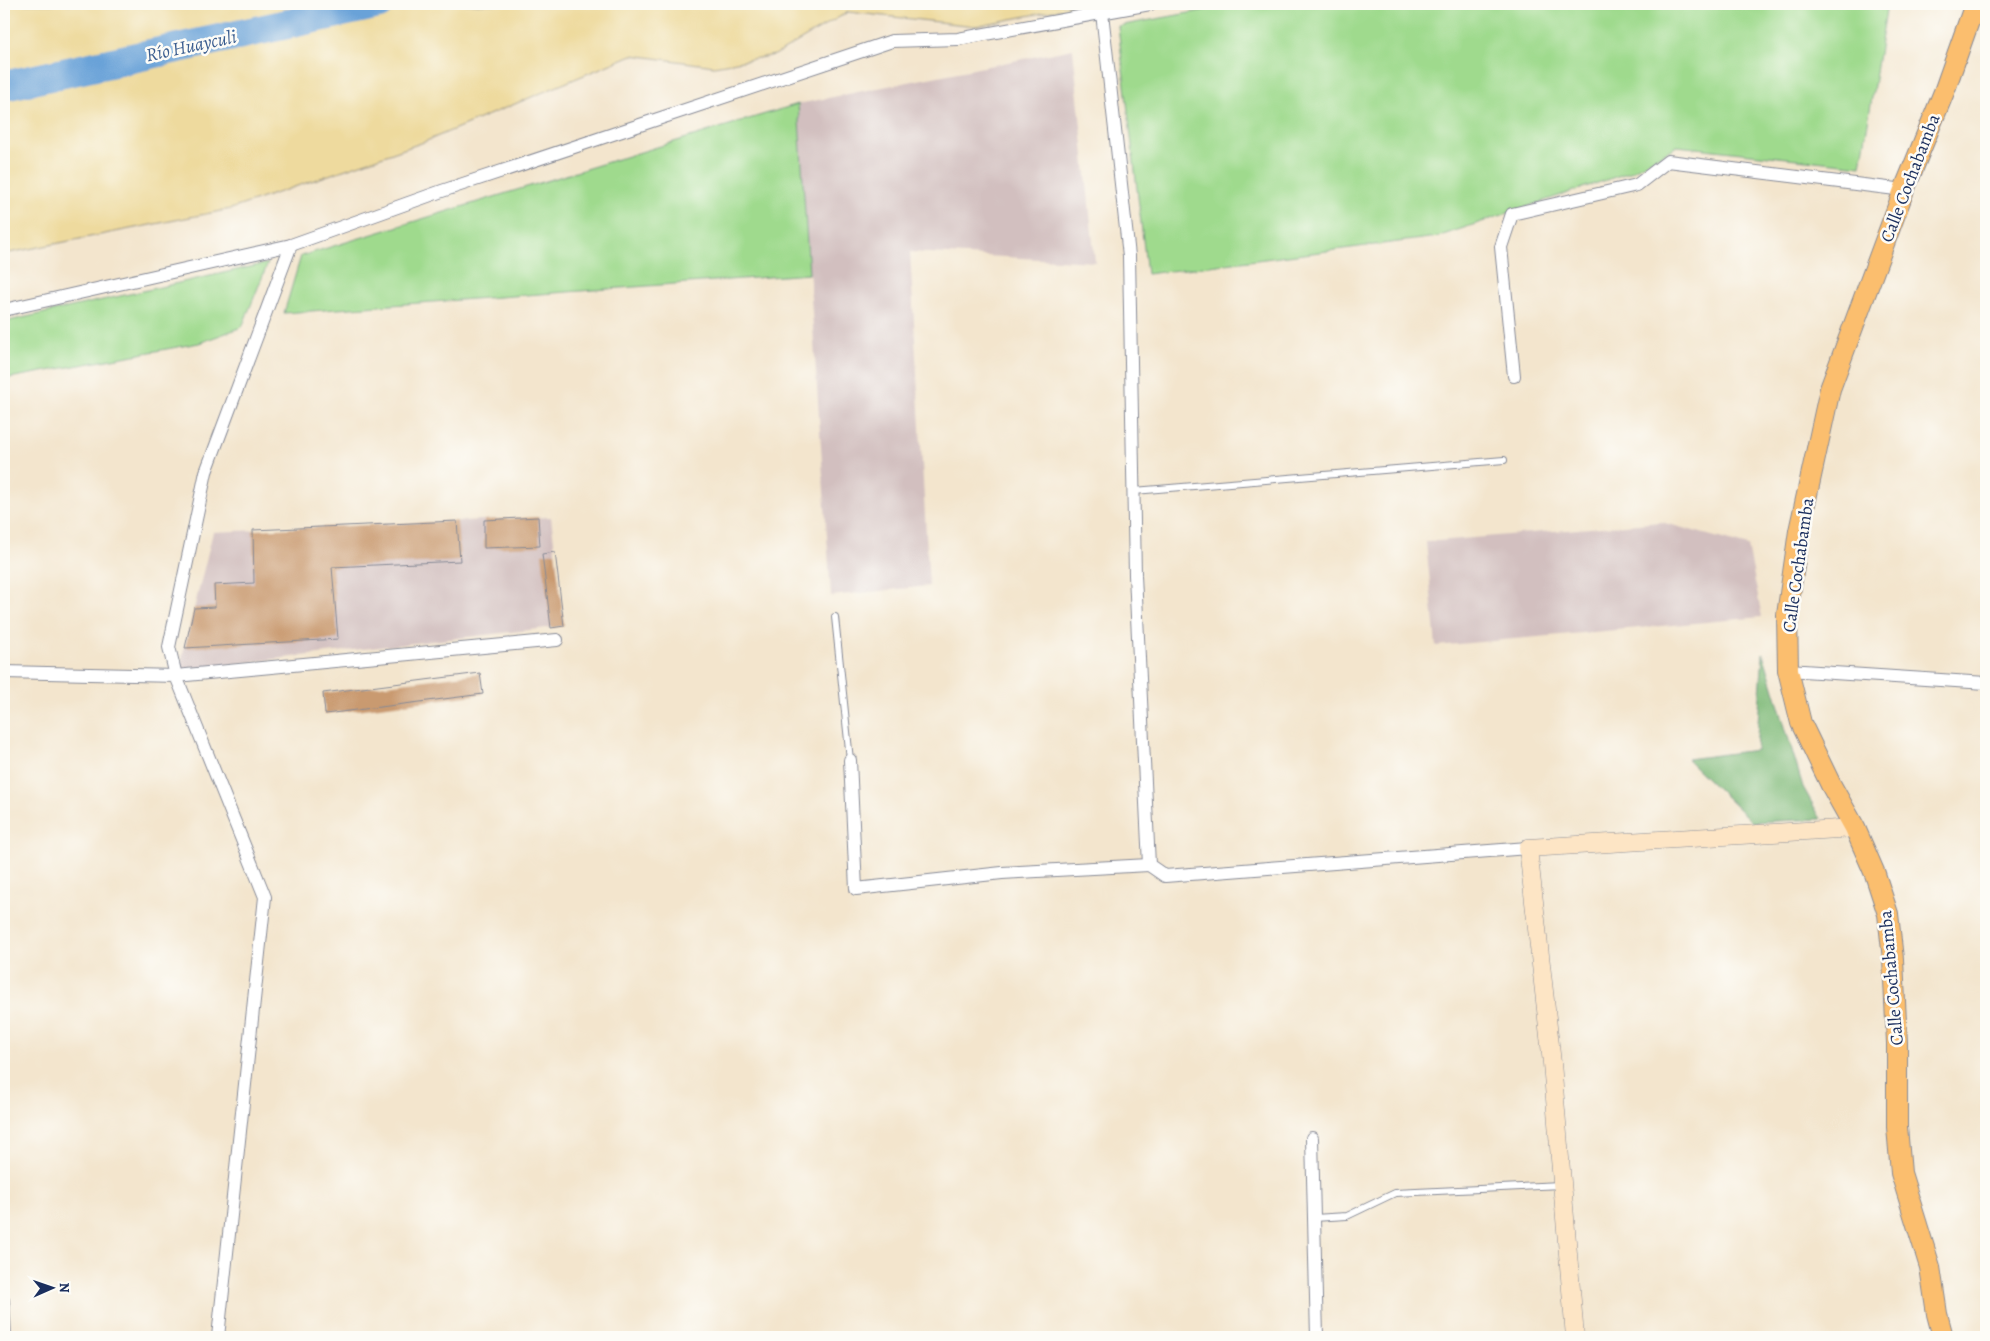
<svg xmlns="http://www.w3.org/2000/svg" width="1990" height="1341" font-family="Alegreya,serif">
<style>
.industrial{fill:#d2bfbf}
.green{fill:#9fda8d;stroke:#5d8476}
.forest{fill:#7fba78;stroke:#4d746b}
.sand{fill:#eeda9e;stroke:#84847e}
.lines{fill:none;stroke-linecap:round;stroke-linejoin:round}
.river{stroke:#69a2d8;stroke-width:30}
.building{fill:#c99a70}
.lane-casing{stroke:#878a96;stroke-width:8}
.street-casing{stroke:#878a96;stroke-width:14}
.secondary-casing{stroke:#878a96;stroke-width:19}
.primary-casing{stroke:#878a96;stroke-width:22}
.lane{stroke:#fff;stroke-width:6}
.street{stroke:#fff;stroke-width:12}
.secondary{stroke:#fde5c5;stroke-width:18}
.primary{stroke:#fbbe6e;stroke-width:20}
.labels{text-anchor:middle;stroke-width:5;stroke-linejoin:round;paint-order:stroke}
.street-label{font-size:18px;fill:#1b2f5e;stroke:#fdfcf7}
.water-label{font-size:19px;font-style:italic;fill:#3a5d8f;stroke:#fdfcf7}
</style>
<rect width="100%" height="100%" fill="#fdfcf7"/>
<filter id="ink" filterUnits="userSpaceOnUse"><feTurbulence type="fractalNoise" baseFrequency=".02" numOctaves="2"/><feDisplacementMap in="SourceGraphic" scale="10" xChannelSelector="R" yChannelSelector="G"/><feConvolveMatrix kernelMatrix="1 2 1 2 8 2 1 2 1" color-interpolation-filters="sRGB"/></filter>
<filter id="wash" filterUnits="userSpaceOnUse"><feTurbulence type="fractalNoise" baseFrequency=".0096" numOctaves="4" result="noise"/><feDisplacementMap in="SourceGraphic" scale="20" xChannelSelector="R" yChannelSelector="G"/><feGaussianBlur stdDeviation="1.12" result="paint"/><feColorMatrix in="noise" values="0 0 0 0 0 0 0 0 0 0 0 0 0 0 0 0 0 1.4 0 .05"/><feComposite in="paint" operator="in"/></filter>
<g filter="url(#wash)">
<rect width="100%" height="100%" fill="#f3e5cd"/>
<g class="industrial">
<path d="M1073,49l22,213 -185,-10 19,334 -98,10 -33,-492z"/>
<path d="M551,517l13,109 -385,44 34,-138z"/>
<path d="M1661,522l87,24 14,71 -326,29 -10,-104z"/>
</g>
<g class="green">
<path d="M1238,4h649l-26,162 -184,-20 -47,26 -193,65 -290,37 -29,-248z"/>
<path d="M798,104l11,170 -525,39 17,-57z"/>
<path d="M268,263l-26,64 -43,16 -195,36v-57z"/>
</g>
<path class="forest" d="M1763,653l40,134 18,32 -69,3 -65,-63 69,-9z"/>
<path class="sand" d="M4,4h1085l-114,22 -127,-14 -73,43 -61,11 -82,-11 -208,87 -193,67 -227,45z"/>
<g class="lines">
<path class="river" d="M4,86l375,-82"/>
</g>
<g id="blocks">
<g class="building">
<path d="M538,517l2,29 -56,2v-28z"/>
<path d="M457,521l3,40 -128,6 6,72 -153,9 9,-40 21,-1 -1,-22 40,-2 -1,-53z"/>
<path d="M555,552l9,74 -13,2 -9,-74z"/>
<path d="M480,673l3,21 -158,20 -2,-21z"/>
</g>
</g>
</g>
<g filter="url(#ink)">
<use href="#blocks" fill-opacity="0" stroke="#878a96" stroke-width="1"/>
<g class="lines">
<g class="lane-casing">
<g id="lane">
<path d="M1134,491l370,-31"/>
<path d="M835,617l15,143"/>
<path d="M1314,1218l33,-2 48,-23 166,-8"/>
<path d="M6,1300l2,37"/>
</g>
</g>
<g class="street-casing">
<g id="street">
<path d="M1102,13l27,243 6,319 14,290 16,11 363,-28"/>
<path d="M4,310l287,-65 151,-54 450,-150 66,-2 192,-35"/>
<path d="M1514,376l-13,-129 11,-33 125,-29 31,-24 236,29"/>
<path d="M1788,670l198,13"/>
<path d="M4,672l172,4 381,-36"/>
<path d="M850,760l6,129 146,-16 147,-8"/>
<path d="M1312,1138l5,199"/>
<path d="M218,1337l47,-440 -89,-221 -7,-29 37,-175 85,-227"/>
</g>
</g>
<g class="secondary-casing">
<path id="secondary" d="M1575,1337l-23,-274 -24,-215 327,-20"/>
</g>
<g class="primary-casing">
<path id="primary" d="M1943,1337l-6,-23 -7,-47 -29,-94 -4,-46v-84l-4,-84 -5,-45 -13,-40 -20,-46 -24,-43 -30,-62 -13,-53 -1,-55 12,-84 31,-142 74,-199 40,-98 31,-88"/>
</g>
<use href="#lane" class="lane"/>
<use href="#street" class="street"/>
<use href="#secondary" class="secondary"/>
<use href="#primary" class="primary"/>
</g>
</g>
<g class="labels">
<g class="street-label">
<text transform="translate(1910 178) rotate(-69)" y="6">Calle Cochabamba</text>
<text transform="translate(1798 565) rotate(-82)" y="6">Calle Cochabamba</text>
<text transform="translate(1891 978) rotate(-95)" y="6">Calle Cochabamba</text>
</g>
<g class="water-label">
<text transform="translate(191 45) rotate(-12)" y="7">Río Huayculi</text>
</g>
</g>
<rect width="1990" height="1341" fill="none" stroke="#fdfcf7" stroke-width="20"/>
<g transform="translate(52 1288) rotate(88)" stroke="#fdfcf7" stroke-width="4" paint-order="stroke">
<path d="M0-4L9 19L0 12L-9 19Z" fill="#1b2f5e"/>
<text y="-8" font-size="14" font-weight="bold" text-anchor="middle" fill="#1b2f5e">N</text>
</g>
</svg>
